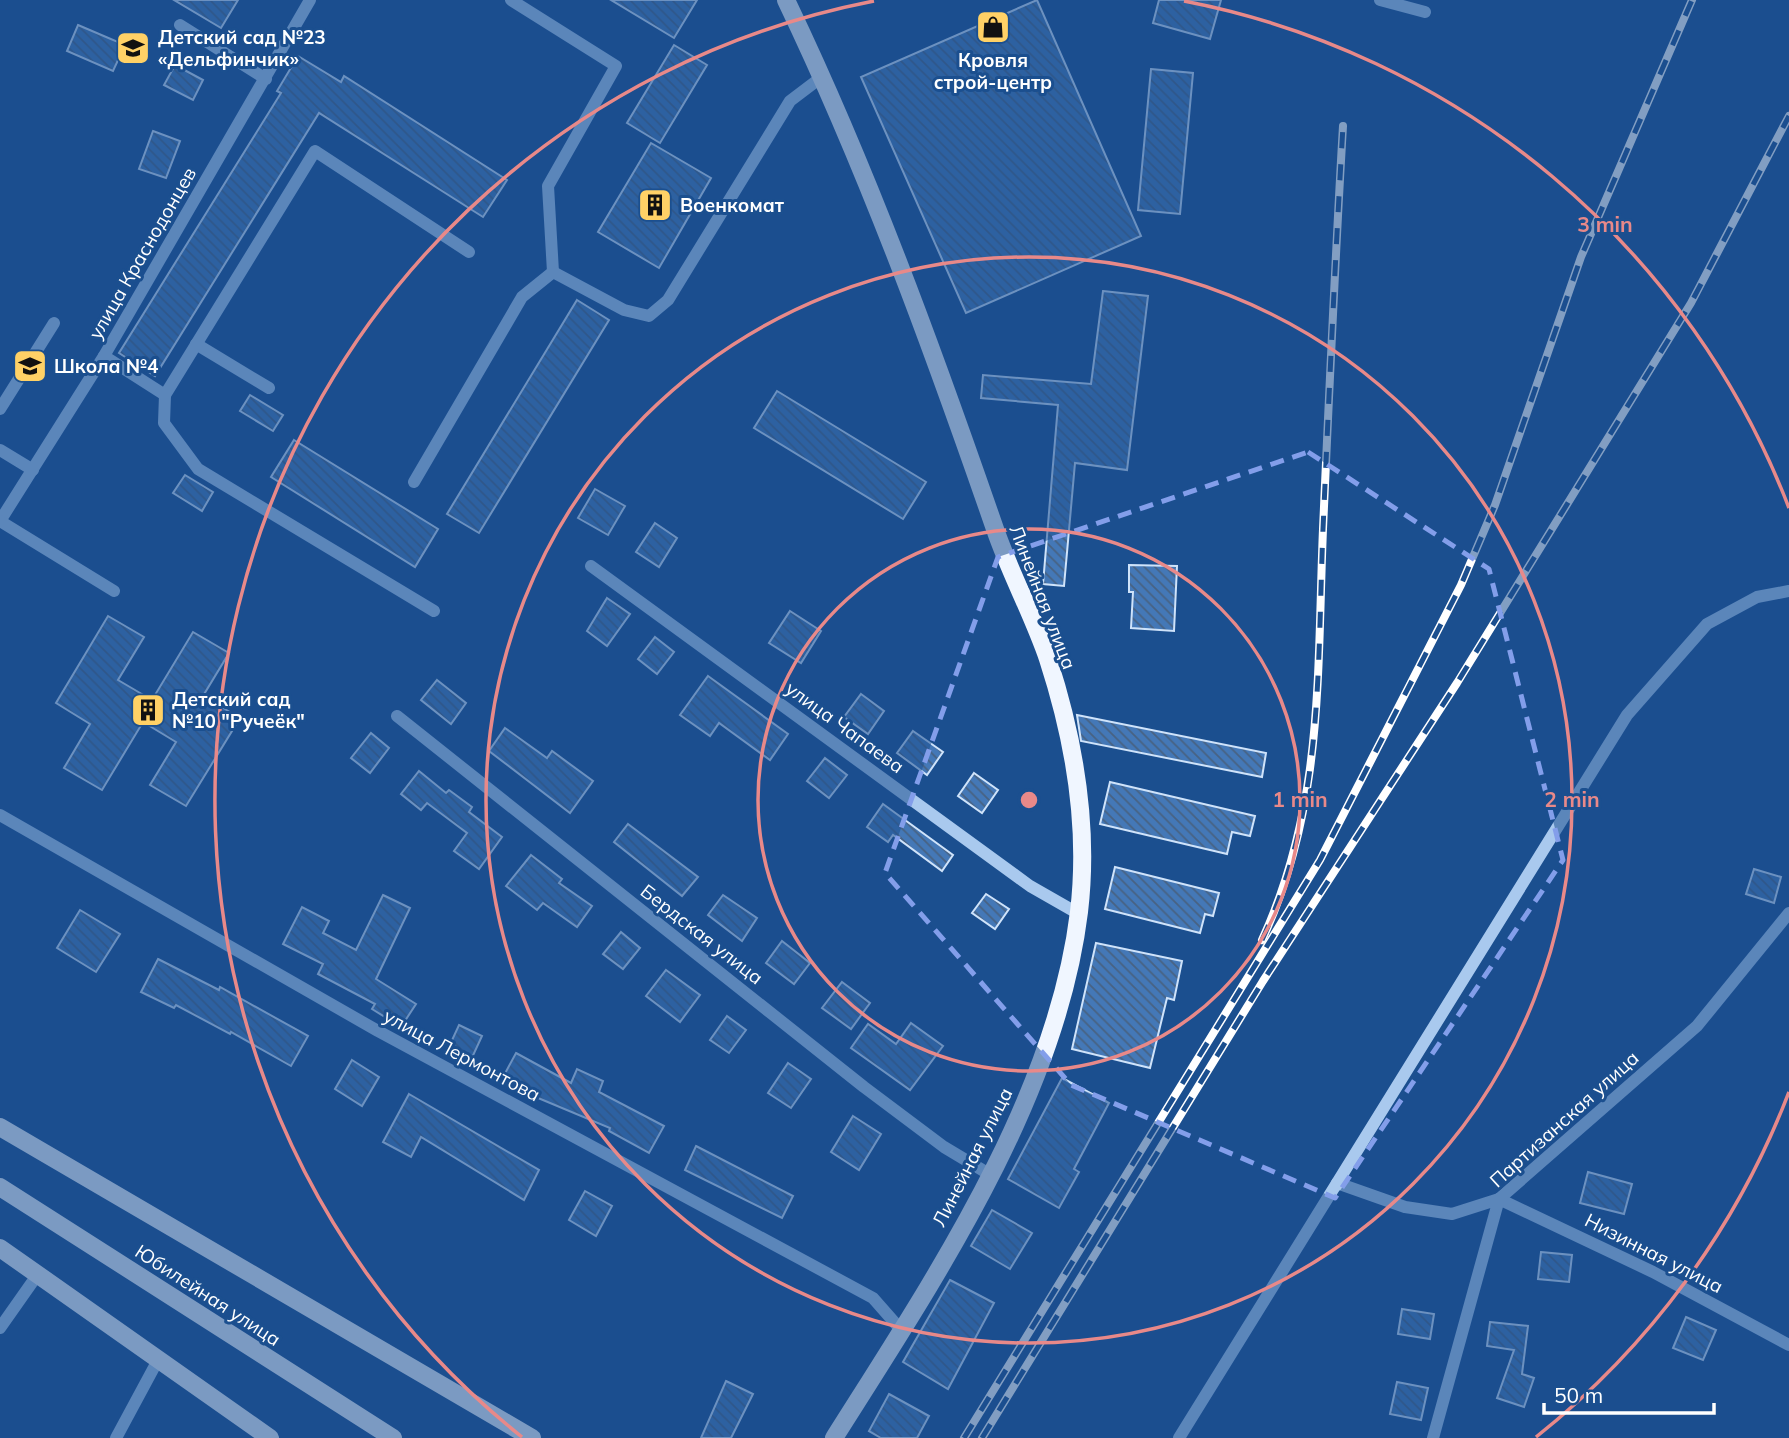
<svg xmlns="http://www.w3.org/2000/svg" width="1789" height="1438" font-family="Mulish,sans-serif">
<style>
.building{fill:url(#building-back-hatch);stroke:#cfe3fa;stroke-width:2}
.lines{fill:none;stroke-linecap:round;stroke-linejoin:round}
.minor{stroke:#a9c9ee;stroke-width:12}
.major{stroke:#f0f6ff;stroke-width:18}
.rail-casing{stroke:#fff;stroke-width:8}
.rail{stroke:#1b4f8f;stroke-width:5;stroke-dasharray:16;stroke-linecap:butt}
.marked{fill:none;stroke:#839eea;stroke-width:5;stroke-dasharray:14 9;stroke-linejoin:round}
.ring{fill:none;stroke:#e88989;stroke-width:3.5}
.labels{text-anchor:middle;stroke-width:6;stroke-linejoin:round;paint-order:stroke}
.poi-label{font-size:19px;font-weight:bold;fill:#fff;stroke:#1b4f8f;text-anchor:start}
.street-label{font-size:19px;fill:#fff;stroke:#1b4f8f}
.centre{fill:#e88989;stroke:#1b4f8f;stroke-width:3.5}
.ring-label{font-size:21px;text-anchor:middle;font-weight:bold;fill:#e88989;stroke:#1b4f8f;stroke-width:6;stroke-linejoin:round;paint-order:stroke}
</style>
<defs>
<pattern id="building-back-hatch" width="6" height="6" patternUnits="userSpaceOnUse" patternTransform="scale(1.75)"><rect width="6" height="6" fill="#4478b7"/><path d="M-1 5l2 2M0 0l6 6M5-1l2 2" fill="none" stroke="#486282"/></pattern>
</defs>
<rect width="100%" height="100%" fill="#1b4f8f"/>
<g class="building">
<path d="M174,0h64l-17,28z"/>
<path d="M611,0h86l-23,38z"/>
<path d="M1037,0l104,236 -175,77 -105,-236z"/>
<path d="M1159,0h62l-11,39 -57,-16z"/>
<path d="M78,25l47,20 -12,26 -46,-20z"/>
<path d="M674,45l33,20 -47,78 -33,-20z"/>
<path d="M298,56l43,26 3,-6 163,104 -24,37 -164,-104 -164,263 -36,-23 162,-260 -4,-2z"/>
<path d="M175,65l28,15 -10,20 -29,-15z"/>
<path d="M1151,69l42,4 -13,141 -42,-4z"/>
<path d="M153,131l27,10 -14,37 -27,-9z"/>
<path d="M651,143l60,35 -52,90 -61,-36z"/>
<path d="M1103,291l45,5 -21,174 -52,-7 -11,123 -21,-2 15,-179 -77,-7 2,-23 108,9z"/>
<path d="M577,300l32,20 -130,213 -32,-19z"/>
<path d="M777,391l149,91 -23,37 -149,-91z"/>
<path d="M250,395l33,20 -10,16 -33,-20z"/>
<path d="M294,440l144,89 -23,38 -144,-90z"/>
<path d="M185,475l28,17 -11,19 -29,-18z"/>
<path d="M595,489l30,17 -17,29 -30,-17z"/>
<path d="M655,523l22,15 -18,29 -23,-15z"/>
<path d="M1129,565l48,1 -3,65 -43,-3 2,-36h-4z"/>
<path d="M607,598l23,16 -23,32 -20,-15z"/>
<path d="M790,611l31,20 -20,32 -32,-20z"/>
<path d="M108,616l36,21 -26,43 34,20 41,-68 36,21 -26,43 37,22 -54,88 -36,-21 26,-43 -33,-20 -41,68 -38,-22 26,-44 -34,-21z"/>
<path d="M655,637l19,15 -17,22 -19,-15z"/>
<path d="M708,676l80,58 -18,26 -51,-37 -9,13 -30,-21z"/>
<path d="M437,680l29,23 -15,21 -30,-24z"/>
<path d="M861,694l23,17 -16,23 -24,-17z"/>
<path d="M1077,715l189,38 -4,24 -181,-36z"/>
<path d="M505,728l42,30 5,-7 41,30 -23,32 -81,-62z"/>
<path d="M913,731l30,21 -16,23 -30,-22z"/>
<path d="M371,733l18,15 -19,25 -19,-15z"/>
<path d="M825,758l22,17 -18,23 -22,-17z"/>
<path d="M419,771l27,22 3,-3 23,17 -3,5 33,25 -23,32 -25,-18 13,-18 -40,-30 -6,7 -20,-16z"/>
<path d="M974,773l24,17 -16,23 -24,-17z"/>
<path d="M1110,782l145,34 -5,20 -18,-4 -5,22 -127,-30z"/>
<path d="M883,804l70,51 -11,16 -49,-36 -5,7 -21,-15z"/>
<path d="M628,824l70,53 -16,19 -68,-54z"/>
<path d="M531,855l31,24 -3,4 33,23 -15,21 -34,-24 -6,7 -31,-24z"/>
<path d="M1115,867l104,26 -6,23 -8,-2 -5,19 -95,-24z"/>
<path d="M1754,869l27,8 -7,26 -28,-9z"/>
<path d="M986,894l23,15 -14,20 -23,-16z"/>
<path d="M383,895l27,13 -34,71 40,25 -15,23 -29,-18 3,-5 -57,-30 5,-10 -40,-20 19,-37 27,14 -6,12 33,17z"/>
<path d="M723,895l34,23 -15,23 -34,-26z"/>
<path d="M80,910l40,24 -24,38 -39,-24z"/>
<path d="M621,932l19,16 -17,21 -20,-15z"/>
<path d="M782,941l28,22 -16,21 -28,-21z"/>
<path d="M1096,943l86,18 -8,39 -7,-2 -17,70 -78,-19z"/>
<path d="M158,959l61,31 1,-3 88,49 -17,30 -60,-34 -1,2 -54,-29 -2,3 -33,-16z"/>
<path d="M666,970l34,25 -20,27 -34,-26z"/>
<path d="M842,982l28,21 -19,26 -29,-21z"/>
<path d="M727,1016l19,14 -17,23 -19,-13z"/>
<path d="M911,1023l32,23 -33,44 -59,-42 17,-24 28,20z"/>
<path d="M459,1025l23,11 -12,26 -23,-11z"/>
<path d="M516,1053l55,30 6,-14 26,12 -4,11 65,34 -15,27 -40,-22 1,-3 -79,-33 -29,-16z"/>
<path d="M352,1060l27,17 -17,29 -27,-17z"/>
<path d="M788,1063l23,16 -20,29 -23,-15z"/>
<path d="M1062,1078l47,25 -35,66 5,3 -20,36 -51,-29z"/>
<path d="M409,1094l130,76 -15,30 -103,-63 -10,20 -28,-15z"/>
<path d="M853,1116l28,18 -22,36 -28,-18z"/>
<path d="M696,1146l97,50 -11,22 -97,-48z"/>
<path d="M1588,1172l44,12 -8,30 -44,-11z"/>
<path d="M585,1191l27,15 -16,30 -27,-16z"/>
<path d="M992,1210l40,23 -22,36 -39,-23z"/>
<path d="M1541,1252l31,3 -3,27 -31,-3z"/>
<path d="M950,1280l44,23 -46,86 -45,-27z"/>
<path d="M1402,1309l32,5 -4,25 -32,-5z"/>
<path d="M1686,1317l30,13 -13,30 -30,-12z"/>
<path d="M1490,1322l38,4 -6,48 12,4 -10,29 -27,-9 17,-48 -27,-4z"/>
<path d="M726,1381l27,13 -22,44h-30z"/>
<path d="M1397,1382l31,6 -7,32 -31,-6z"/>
<path d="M889,1394l40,22 -12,22h-36l-12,-7z"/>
</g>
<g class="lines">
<g class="minor">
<path d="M511,0l105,66 -68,120 5,86"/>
<path d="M1380,0l45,12"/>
<path d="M180,25l86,54"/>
<path d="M196,344l73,44"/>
<path d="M104,356l61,39 -1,28 34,46 236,142"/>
<path d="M165,395l150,-244 154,101"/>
<path d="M0,409l54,-86"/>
<path d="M0,450l33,20"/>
<path d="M414,482l108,-185 31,-25 71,38 25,6 19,-16 122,-199 33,-25"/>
<path d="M0,521l104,-165 206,-356"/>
<path d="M0,521l114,70"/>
<path d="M591,566l439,320 49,28"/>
<path d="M397,716l467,371 80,60 45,27"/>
<path d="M0,815l378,216 495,267 29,33"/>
<path d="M1337,1183l68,24 47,7 47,-15"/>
<path d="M1499,1199l154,73 136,73"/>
<path d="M0,1328l38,-54"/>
<path d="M116,1438l42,-78"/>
<path d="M1179,1438l448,-723 80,-91 50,-27 32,-6"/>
<path d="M1433,1438l66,-239 198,-173 92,-113"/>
</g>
<g class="major">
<path d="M786,0c82,171 147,350 209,529 15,44 38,86 53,130 26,80 41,169 31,253 -23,188 -146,369 -245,526"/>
<path d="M0,1127l532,311"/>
<path d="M0,1187l393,251"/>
<path d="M0,1248l270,190"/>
</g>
<g class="rail-casing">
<g id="rail">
<path d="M1262,940c62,-134 55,-267 61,-411 6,-134 12,-268 20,-403"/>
<path d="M964,1438l356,-578 141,-275 34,-80 86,-248 111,-257"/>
<path d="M982,1438l281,-457 194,-298 234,-380 98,-187"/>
</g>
</g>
<use href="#rail" class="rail"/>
</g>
<path d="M0 0H1789V1438H0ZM1308,452l181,117 74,291 -228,338 -264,-113 -186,-212 113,-316z" fill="#1b4f8f" fill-opacity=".55" fill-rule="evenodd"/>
<path class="marked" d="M1308,452l181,117 74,291 -228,338 -264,-113 -186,-212 113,-316z"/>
<g class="ring">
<circle cx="1029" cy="800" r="271"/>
<circle cx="1029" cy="800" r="543"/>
<path d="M1789 1092A814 814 0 0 1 1536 1437M522 1437A814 814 0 0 1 874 1M1184 1A814 814 0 0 1 1789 508"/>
</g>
<defs>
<g id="shop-square" transform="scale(1.75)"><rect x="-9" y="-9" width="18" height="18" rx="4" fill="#ffd166" stroke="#1b4f8f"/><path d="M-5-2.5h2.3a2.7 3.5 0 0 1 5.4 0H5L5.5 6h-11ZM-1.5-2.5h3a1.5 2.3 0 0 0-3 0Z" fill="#111"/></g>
<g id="school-square" transform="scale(1.75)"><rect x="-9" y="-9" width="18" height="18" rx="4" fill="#ffd166" stroke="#1b4f8f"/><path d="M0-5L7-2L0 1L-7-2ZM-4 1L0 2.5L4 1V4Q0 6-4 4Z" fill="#111"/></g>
<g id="building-square" transform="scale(1.75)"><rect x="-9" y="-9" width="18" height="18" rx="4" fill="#ffd166" stroke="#1b4f8f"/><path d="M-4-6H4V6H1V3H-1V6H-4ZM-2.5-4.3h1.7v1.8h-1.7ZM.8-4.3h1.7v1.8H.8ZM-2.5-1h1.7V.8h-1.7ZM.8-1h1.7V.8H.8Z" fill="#111"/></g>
</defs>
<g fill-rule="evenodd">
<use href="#shop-square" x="993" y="27"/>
<use href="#school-square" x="133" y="48"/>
<use href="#building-square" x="655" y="205"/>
<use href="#school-square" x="30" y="366"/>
<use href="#building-square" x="148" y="710"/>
</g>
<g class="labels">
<g class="poi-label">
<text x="158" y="44">Детский сад №23<tspan x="158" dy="22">«Дельфинчик»</tspan></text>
<text x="993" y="67" text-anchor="middle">Кровля<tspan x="993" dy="22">строй-центр</tspan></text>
<text x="680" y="212">Военкомат</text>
<text x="54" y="373">Школа №4</text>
<text x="172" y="706">Детский сад<tspan x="172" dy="22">№10 "Ручеёк"</tspan></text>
</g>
<g class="street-label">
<text transform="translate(142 253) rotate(-60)" y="7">улица Краснодонцев</text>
<text transform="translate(1043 597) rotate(69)" y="7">Линейная улица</text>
<text transform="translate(845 727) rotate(36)" y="7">улица Чапаева</text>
<text transform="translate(702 934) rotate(38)" y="7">Бердская улица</text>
<text transform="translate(462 1055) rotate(28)" y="7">улица Лермонтова</text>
<text transform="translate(1564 1119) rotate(-42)" y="7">Партизанская улица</text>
<text transform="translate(972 1157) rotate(-63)" y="7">Линейная улица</text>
<text transform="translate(1654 1253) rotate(27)" y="7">Низинная улица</text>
<text transform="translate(208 1295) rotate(33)" y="7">Юбилейная улица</text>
</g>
</g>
<circle cx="1029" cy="800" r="10" class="centre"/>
<g class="ring-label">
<text x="1605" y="232">3 min</text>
<text x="1300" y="807">1 min</text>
<text x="1572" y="807">2 min</text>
</g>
<path d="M1544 1403v10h170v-10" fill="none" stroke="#ffffff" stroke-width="3.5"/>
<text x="1554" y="1403" font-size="21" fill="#ffffff" stroke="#1b4f8f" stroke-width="5" paint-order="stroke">50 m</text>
</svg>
